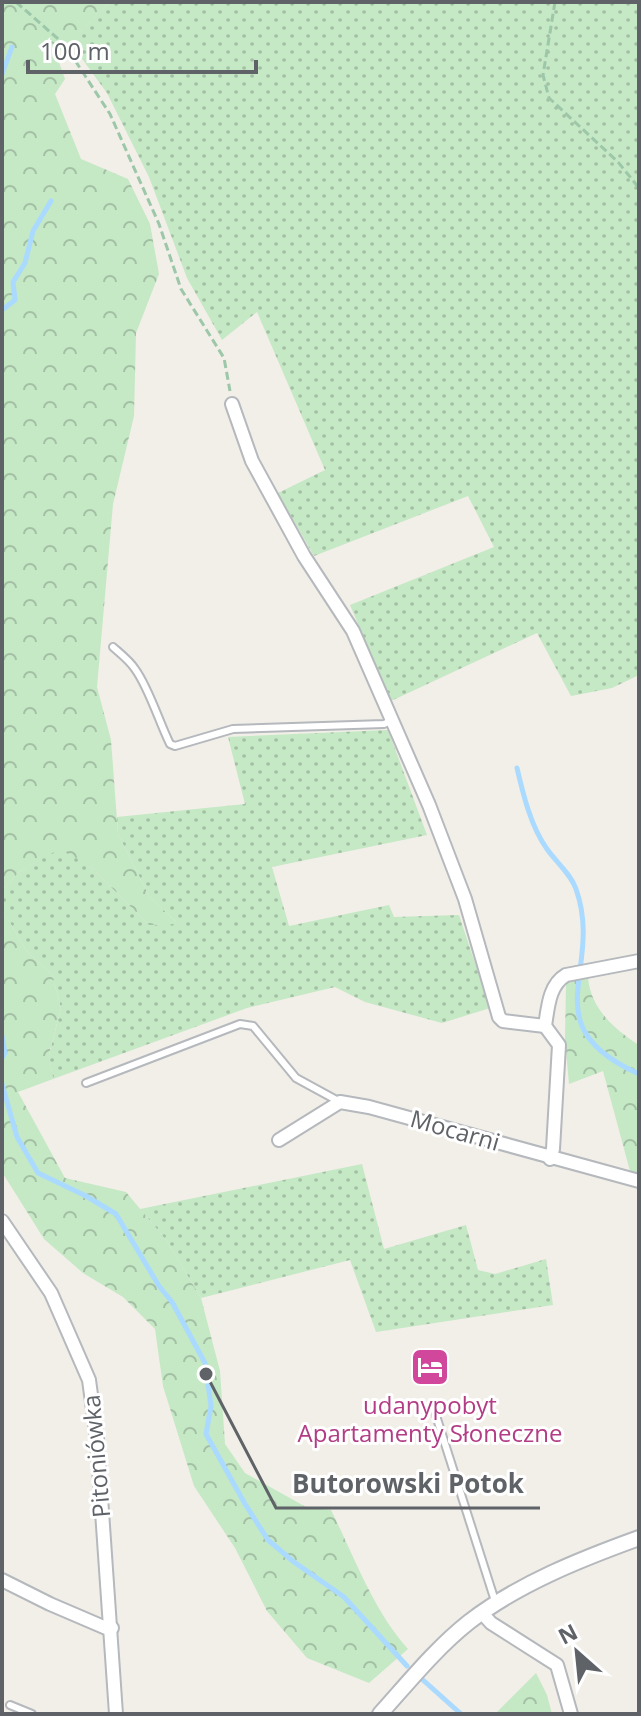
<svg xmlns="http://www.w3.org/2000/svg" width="641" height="1716" font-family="'Open Sans',sans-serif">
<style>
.grass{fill:url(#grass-dots)}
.forest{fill:url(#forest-crowns)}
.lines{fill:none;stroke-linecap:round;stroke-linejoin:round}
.stream{stroke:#aadaff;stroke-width:5}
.service-casing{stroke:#b5b8bc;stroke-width:10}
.minor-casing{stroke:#b5b8bc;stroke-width:16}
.tertiary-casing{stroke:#b5b8bc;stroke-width:18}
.path{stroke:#9cc7a9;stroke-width:3;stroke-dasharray:8 4;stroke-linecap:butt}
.service{stroke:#fff;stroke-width:6}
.minor{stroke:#fff;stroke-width:12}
.tertiary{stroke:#fff;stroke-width:14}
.labels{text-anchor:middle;stroke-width:6;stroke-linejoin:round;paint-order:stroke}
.street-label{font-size:24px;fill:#5f6368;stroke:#fff}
.hotel-label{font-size:24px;fill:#b23c85;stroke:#fff}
.leader{fill:none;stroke:#5f6368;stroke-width:3}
.callout-dot{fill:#5f6368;stroke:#fff;stroke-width:3}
.callout-label{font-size:26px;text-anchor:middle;font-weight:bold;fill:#5f6368;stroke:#fff;stroke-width:6;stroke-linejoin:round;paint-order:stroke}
</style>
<defs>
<pattern id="grass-dots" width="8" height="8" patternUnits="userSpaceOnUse" patternTransform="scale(2)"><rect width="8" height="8" fill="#c5e8c5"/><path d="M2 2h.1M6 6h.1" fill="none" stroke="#a3c0a4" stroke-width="1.8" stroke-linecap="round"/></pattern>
<pattern id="forest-crowns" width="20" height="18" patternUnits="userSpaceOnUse" patternTransform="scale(2)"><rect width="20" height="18" fill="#c5e8c5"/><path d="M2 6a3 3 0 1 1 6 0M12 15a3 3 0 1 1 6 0" fill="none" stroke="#a3c0a4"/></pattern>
</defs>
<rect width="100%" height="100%" fill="#f1efe8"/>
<g class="grass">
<path d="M110,2h529v673l-27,13 -41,8 -34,-63 -146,68 -41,-96 144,-58 -26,-51 -154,60 -36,-63 47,-23 -68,-158 -35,28 -35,-62 -38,-101 -42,-84 -38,-52z"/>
<path d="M388,730l39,105 -155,32 17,59 100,-21 5,12 65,-2 31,93 -48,15 -77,-21 -30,-15 -88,21 -194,71 -4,-24 12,-47 -9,-33 -26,-25 -24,-41v-19l17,-18 42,-25 32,22 56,56 28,-2 -28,-27 -31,-62 -1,-17 128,-13 -17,-67z"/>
<path d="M362,1164l22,85 82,-24 12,45 17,4 51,-15 7,46 -177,27 -26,-72 -149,38 -35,-58 -26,-31z"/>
</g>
<g class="forest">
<path d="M2,2h108l-54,52 9,25 -10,15 26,65 47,20 22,45 9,50 -23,59 -2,83 -21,88 -16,183 14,53 7,94 31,62 29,28 -29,1 -56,-56 -32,-21 -42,24 -17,18z"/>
<path d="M2,909l24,41 26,25 9,33 -12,46 4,25 -35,13 47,86 61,14 40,48 35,58 19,73 5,73 20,29 61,34 25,3c23,46 42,100 77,139l-39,34 -62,-25 -40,-47 -32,-63 -41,-62 -31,-100 -8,-57 -32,-32 -40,-24 -39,-34 -42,-67z"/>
<path d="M588,977c2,31 26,52 51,68v129l-9,-3 -27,-100 -34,13 -4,-45 1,-56z"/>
<path d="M536,1673l11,22 5,19h-57z"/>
</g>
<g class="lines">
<g class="stream">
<path d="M2,74l10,-27"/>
<path d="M2,310l13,-10 -2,-18 12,-19 8,-32 18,-30"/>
<path d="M517,768c6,26 14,59 30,81 9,13 24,25 29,40 29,82 -46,136 63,185"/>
<path d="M2,1036l3,17 -3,5"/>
<path d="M2,1084l15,53 21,36 48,23 30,18 43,72 13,16 33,61 6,43 -5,28 39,70 23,36 26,22 50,35 63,69"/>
<path d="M423,1680l38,34"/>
</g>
<g class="service-casing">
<g id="service">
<path d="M113,647c8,7 17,14 22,22 14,19 24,53 35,75l5,2 58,-17 151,-5 7,-3"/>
<path d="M86,1083l154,-59 13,2 43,52 44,24"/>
<path d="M432,1403l63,198"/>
<path d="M10,1705l22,9"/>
</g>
</g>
<g class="minor-casing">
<g id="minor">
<path d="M232,404l20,57 52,95 49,75 76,174 36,94 34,118 4,4 42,5"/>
<path d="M279,1140l61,-38 29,5 270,74"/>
<path d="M550,1159l3,-10 6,-104 -14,-19c3,-19 4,-41 21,-51l73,-14"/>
<path d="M2,1221l49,72 38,87 8,59 19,275"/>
<path d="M2,1580l48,24 56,24h6"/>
<path d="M482,1613l9,10 66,42 14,49"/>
</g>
</g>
<g class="tertiary-casing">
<path id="tertiary" d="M380,1714c28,-31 56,-66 89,-92 49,-38 112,-63 170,-84"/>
</g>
<g class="path">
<path d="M16,2l49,43 45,69 49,110 22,65 43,69 6,33"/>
<path d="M555,2l-12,73 6,23 69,64 21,26"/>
</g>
<use href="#service" class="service"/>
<use href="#minor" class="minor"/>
<use href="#tertiary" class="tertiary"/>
</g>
<defs>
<g id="hotel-square" transform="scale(2)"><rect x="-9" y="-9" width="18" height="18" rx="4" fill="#d1479c" stroke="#fff"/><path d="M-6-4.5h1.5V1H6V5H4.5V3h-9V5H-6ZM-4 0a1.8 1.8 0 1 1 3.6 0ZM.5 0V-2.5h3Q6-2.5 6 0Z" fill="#fff"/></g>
</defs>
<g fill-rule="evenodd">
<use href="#hotel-square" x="430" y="1367"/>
</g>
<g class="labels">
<g class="street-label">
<text transform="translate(455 1131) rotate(16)" y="8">Mocarni</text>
<text transform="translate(97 1456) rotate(-95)" y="8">Pitoniówka</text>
</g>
<g class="hotel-label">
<text x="430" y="1414">udanypobyt<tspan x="430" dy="28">Apartamenty Słoneczne</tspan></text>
</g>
</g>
<path class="leader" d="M206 1374L276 1508H540"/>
<circle class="callout-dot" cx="206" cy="1374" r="8"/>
<g class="callout-label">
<text x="408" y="1493">Butorowski Potok</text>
</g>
<rect width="641" height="1716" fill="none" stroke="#5f6368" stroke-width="8"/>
<g transform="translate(577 1652) rotate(333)" stroke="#ffffff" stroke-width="6" paint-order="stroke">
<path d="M0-6L14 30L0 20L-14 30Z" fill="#5f6368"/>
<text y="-12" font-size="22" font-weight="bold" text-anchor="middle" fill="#5f6368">N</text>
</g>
<path d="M28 60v12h228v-12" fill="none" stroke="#5f6368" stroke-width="4"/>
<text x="40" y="60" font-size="24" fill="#5f6368" stroke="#ffffff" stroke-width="6" paint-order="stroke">100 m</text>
</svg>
